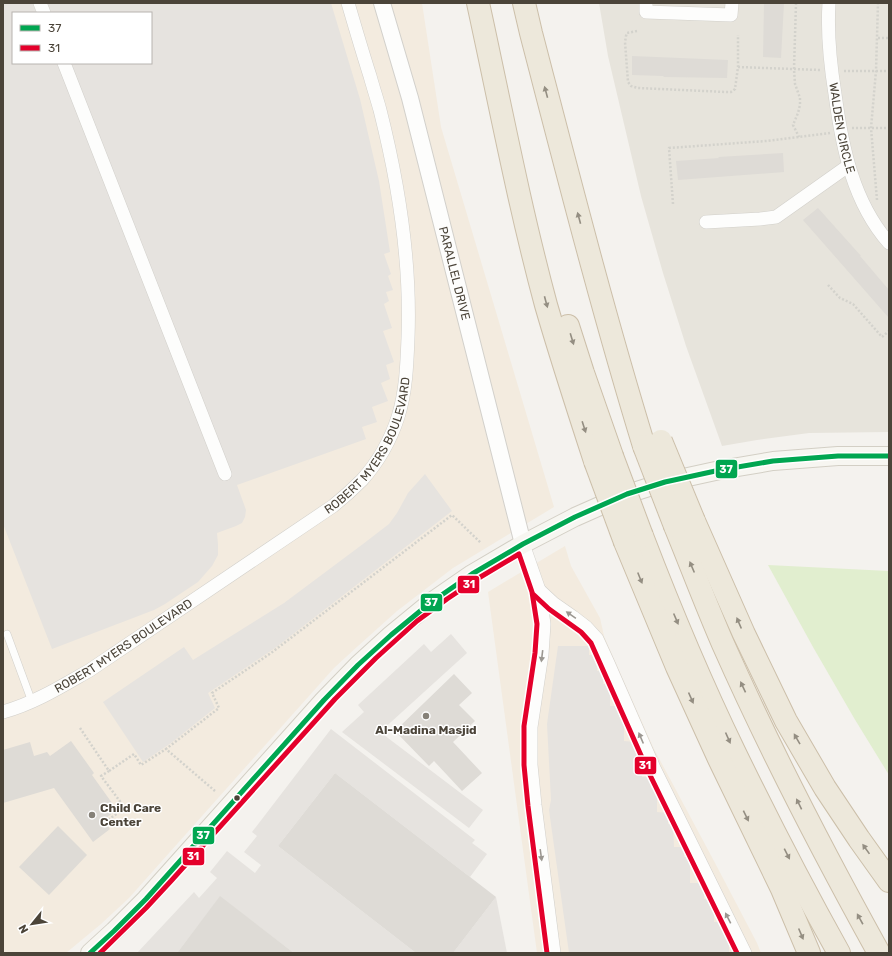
<svg xmlns="http://www.w3.org/2000/svg" width="892" height="956" font-family="Rubik,sans-serif">
<style>
.residential{fill:#e7e4dc}
.commercial{fill:#f3ebdf;fill-rule:evenodd}
.green{fill:#e1eecf}
.parking{fill:#e6e3df;fill-rule:evenodd}
.building{fill:#dedbd6}
.lines{fill:none;stroke-linecap:round;stroke-linejoin:round}
.service-casing{stroke:#d2d0cb;stroke-width:8}
.minor-casing{stroke:#d2d0cb;stroke-width:14}
.tertiary-casing{stroke:#d2d0cb;stroke-width:18}
.secondary-casing{stroke:#d3cfc5;stroke-width:20}
.motorway-casing{stroke:#ccbfa9;stroke-width:24}
.path{stroke:#d3d2cc;stroke-width:2.5;stroke-dasharray:2 2;stroke-linecap:butt}
.service{stroke:#fdfdfc;stroke-width:7}
.minor{stroke:#fdfdfc;stroke-width:13}
.tertiary{stroke:#fdfdfc;stroke-width:16}
.secondary{stroke:#f7f6f1;stroke-width:18}
.motorway{stroke:#ede8db;stroke-width:22}
.motorway-bridge-casing{stroke:#ccbfa9;stroke-width:24;stroke-linecap:butt}
.motorway-bridge{stroke:#ede8db;stroke-width:22}
.bus-1-casing{stroke:#fff;stroke-width:8}
.bus-2-casing{stroke:#fff;stroke-width:8}
.bus-1{stroke:#00a651;stroke-width:5}
.bus-2{stroke:#e4002b;stroke-width:5}
.oneway{fill:#948e82}
.oneway2{fill:#9b9791}
.poi-dot{fill:#868178;stroke:#fff;stroke-width:1.5}
.bus-dot{fill:#4b4439;stroke:#fff;stroke-width:1.5}
.labels{text-anchor:middle;stroke-width:3;stroke-linejoin:round;paint-order:stroke}
.street-label{font-size:12px;fill:#4b4439;stroke:#fff}
.poi-label{font-size:12px;font-weight:bold;fill:#4b4439;stroke:#fff}
.line-badge{stroke:#fff;stroke-width:1.5}
.badge-label{font-size:11px;text-anchor:middle;font-weight:bold;fill:#fff}
</style>
<rect width="100%" height="100%" fill="#f4f2ee"/>
<path class="residential" d="M599,3h290v429l-80,1 -52,7 -35,6 -36,-100 -23,-73 -22,-77 -33,-140z"/>
<g class="commercial">
<path d="M3,3h419l19,124 113,380 -101,61 -56,43 -39,35 -24,22 -42,47 -163,183 -28,26 -35,29h-63zM13,13h138v50h-138z"/>
<path d="M565,546l6,20 29,52 4,18 50,113 60,112 43,82 4,10h-224l-49,-361z"/>
</g>
<path class="green" d="M768,565l121,6v204l-35,-57 -41,-71z"/>
<g class="parking">
<path d="M3,3h328l29,96 19,82 11,71 -6,2 7,20 -3,2 5,14 -7,2 3,9 -5,3 8,24 -9,3 11,31 -8,3 4,14 -9,4 7,18 -16,6 5,15 -15,5 4,12 -129,46 9,25 -1,7 -3,6 -6,3 -19,7 1,11v11l-6,11 -14,16 -33,22 -11,6 -102,39 -49,-125zM13,13h138v50h-138z"/>
<path d="M425,474l27,37 -177,137 -67,45 7,15 -44,35 -28,19 -40,-60 81,-55 9,13 91,-57 79,-59 26,-20 8,-11 11,-20z"/>
<path d="M451,634l16,19 -87,79 103,78 -14,18 -127,-96 22,-20 -6,-7 66,-61 7,8z"/>
<path d="M558,646h31v9h7l1,16h6v13h7v22h9v11h5v24l12,1v9h6v26h9v11l6,1v23l11,1v11h5l1,23h10v10h6v26h14v16h10v23h9l1,10h5v21h-160l-20,-143 2,-10 -4,-76z"/>
<path d="M331,729l144,111 -3,3 15,11 -17,23 -135,-104 -57,73 138,107h-122l-74,-56 -43,56h-40l57,-61 5,6 18,-20 -7,-6 17,-21 28,22 6,-8 -17,-13 13,-16 -5,-4z"/>
<path d="M496,897l11,56h-54z"/>
</g>
<g class="building">
<path d="M764,3h20l-3,55 -18,-1z"/>
<path d="M632,56l96,4 -1,18 -63,-1 -1,-1 -31,-1z"/>
<path d="M783,153l1,19 -106,8 -2,-19 43,-3 -1,-1z"/>
<path d="M818,208l43,48h-1l29,34v28l-86,-98z"/>
<path d="M454,674l18,19 -13,12 16,16 -22,21 29,31 -20,18 -28,-30 -5,5 -34,-35z"/>
<path d="M71,741l23,32 -2,2 25,35 -14,10 7,9 -17,13 -39,-54 -51,15v-53l27,-8 4,14 13,-4 3,4z"/>
<path d="M335,773l161,124 -43,56h-37l-138,-107z"/>
<path d="M58,826l29,29 -38,40 -30,-28z"/>
<path d="M220,896l74,57h-117z"/>
</g>
<g class="lines">
<g class="service-casing">
<path id="service" d="M7,634l25,68"/>
</g>
<g class="minor-casing">
<g id="minor">
<path d="M40,3l4,10"/>
<path d="M646,3v9l85,3 1,-12"/>
<path id="s1" d="M829,3c-2,31 1,60 6,91 7,53 18,108 54,149"/>
<path d="M64,63l161,411"/>
<path d="M706,222l54,-3 16,-2 72,-51"/>
<path d="M523,544l16,46 5,34 -2,30 -11,73v38l4,40 19,148"/>
<path d="M539,590l14,13 20,14 13,10 11,12 11,24 46,105 91,185"/>
<path id="s2" d="M3,712c32,-9 59,-26 87,-42l243,-164c10,-8 20,-17 29,-26 16,-18 29,-41 36,-63 8,-25 9,-53 10,-79 3,-77 -9,-153 -28,-228 -3,-11 -7,-23 -10,-34 -8,-25 -15,-49 -22,-73"/>
</g>
</g>
<g class="tertiary-casing">
<g id="tertiary">
<path id="s3" d="M382,3l28,95 113,446"/>
</g>
</g>
<g class="secondary-casing">
<path id="secondary" d="M90,953l24,-22 32,-32 178,-199 34,-35 33,-30 39,-32 42,-29 51,-30 52,-27 52,-23 38,-12 55,-12 53,-9 65,-5h51"/>
</g>
<g class="motorway-casing">
<g id="motorway">
<path d="M478,3c22,101 41,202 68,302 15,52 32,104 49,156"/>
<path d="M524,3l7,30c36,138 71,276 113,413"/>
<path d="M568,326l15,47 29,83"/>
<path d="M694,521l50,113 42,87 39,67 34,51 30,42"/>
<path d="M675,526c16,39 31,79 48,118 47,106 100,208 156,309"/>
<path d="M642,536c28,73 58,145 92,215 33,68 68,136 105,202"/>
<path d="M625,542l52,125 42,92 63,130 27,64"/>
</g>
</g>
<g class="path">
<path d="M796,3l-2,66 1,15 5,14v7l-2,8 -5,12 6,12"/>
<path d="M637,31l-10,2 -1,3 -1,6 3,40 3,4 7,2 88,4h5l4,-3 3,-22v-32"/>
<path d="M878,38h11"/>
<path d="M738,67l82,3"/>
<path d="M844,71h45"/>
<path d="M852,128h37"/>
<path d="M877,200l-6,-72 5,-57 2,-68"/>
<path d="M673,204l-4,-56 97,-7 64,-8"/>
<path d="M828,285l12,13 13,6 29,33 7,-6"/>
<path d="M80,728l29,43 25,-17 7,11 25,-16"/>
<path d="M215,791l-49,-42 53,-41 -7,-15 59,-40 25,-19 156,-119 29,28"/>
<path d="M105,822l20,-14 -24,-32 8,-5"/>
</g>
<use href="#service" class="service"/>
<use href="#minor" class="minor"/>
<use href="#tertiary" class="tertiary"/>
<use href="#secondary" class="secondary"/>
<use href="#motorway" class="motorway"/>
<g class="motorway-bridge-casing">
<g id="motorway-bridge">
<path d="M661,441l33,80"/>
<path d="M644,446l31,80"/>
<path d="M612,456l30,80"/>
<path d="M595,461l30,81"/>
</g>
</g>
<use href="#motorway-bridge" class="motorway-bridge"/>
<g class="bus-1-casing">
<path id="bus-1" d="M90,953l24,-22 32,-32 178,-199 34,-35 33,-30 39,-32 42,-29 51,-30 52,-27 52,-23 38,-12 55,-12 53,-9 65,-5h51"/>
</g>
<g class="bus-2-casing">
<g id="bus-2">
<path d="M534,595l15,14 32,23 10,11 57,128 89,182"/>
<path d="M100,953l46,-45 25,-27 164,-182 41,-41 41,-37 30,-22 30,-20 42,-25 13,38 5,32 -2,29 -11,73v39l4,41 19,147"/>
</g>
</g>
<use href="#bus-1" class="bus-1"/>
<use href="#bus-2" class="bus-2"/>
</g>
<defs><path id="oneway-solid" d="M-6-.8H1V-3.2L6.5 0L1 3.2V.8H-6Z"/></defs>
<g class="oneway">
<use href="#oneway-solid" transform="translate(546 92) rotate(-105)"/>
<use href="#oneway-solid" transform="translate(579 218) rotate(-105)"/>
<use href="#oneway-solid" transform="translate(546 302) rotate(75)"/>
<use href="#oneway-solid" transform="translate(572 339) rotate(73)"/>
<use href="#oneway-solid" transform="translate(584 427) rotate(72)"/>
<use href="#oneway-solid" transform="translate(692 567) rotate(-113)"/>
<use href="#oneway-solid" transform="translate(640 578) rotate(68)"/>
<use href="#oneway-solid" transform="translate(676 619) rotate(67)"/>
<use href="#oneway-solid" transform="translate(739 623) rotate(-113)"/>
<use href="#oneway-solid" transform="translate(743 687) rotate(-115)"/>
<use href="#oneway-solid" transform="translate(691 698) rotate(66)"/>
<use href="#oneway-solid" transform="translate(728 738) rotate(66)"/>
<use href="#oneway-solid" transform="translate(797 739) rotate(-120)"/>
<use href="#oneway-solid" transform="translate(799 804) rotate(-116)"/>
<use href="#oneway-solid" transform="translate(746 816) rotate(64)"/>
<use href="#oneway-solid" transform="translate(866 849) rotate(-125)"/>
<use href="#oneway-solid" transform="translate(787 854) rotate(63)"/>
<use href="#oneway-solid" transform="translate(860 919) rotate(-119)"/>
<use href="#oneway-solid" transform="translate(801 934) rotate(67)"/>
</g>
<g class="oneway2">
<use href="#oneway-solid" transform="translate(571 615) rotate(-145)"/>
<use href="#oneway-solid" transform="translate(542 656) rotate(97)"/>
<use href="#oneway-solid" transform="translate(641 738) rotate(-113)"/>
<use href="#oneway-solid" transform="translate(541 855) rotate(82)"/>
<use href="#oneway-solid" transform="translate(728 918) rotate(-117)"/>
</g>
<g class="poi-dot">
<circle cx="426" cy="716" r="4"/>
<circle cx="92" cy="815" r="4"/>
</g>
<circle class="bus-dot" cx="237" cy="798" r="3.5"/>
<g class="labels">
<g class="street-label">
<text dy="4" stroke="none"><textPath href="#s1" startOffset="126">WALDEN CIRCLE</textPath></text>
<text dy="4" stroke="none"><textPath href="#s3" startOffset="280">PARALLEL DRIVE</textPath></text>
<text dy="4" stroke="none"><textPath href="#s2" startOffset="462">ROBERT MYERS BOULEVARD</textPath></text>
<text dy="4" stroke="none"><textPath href="#s2" startOffset="138">ROBERT MYERS BOULEVARD</textPath></text>
</g>
<g class="poi-label">
<text x="426" y="734">Al-Madina Masjid</text>
<text x="100" y="812" text-anchor="start">Child Care<tspan x="100" dy="14">Center</tspan></text>
</g>
</g>
<g class="line-badge">
<rect x="715" y="459" width="23" height="20" rx="4" fill="#00a651"/>
<rect x="457" y="575" width="23" height="19" rx="4" fill="#e4002b"/>
<rect x="420" y="593" width="23" height="19" rx="4" fill="#00a651"/>
<rect x="634" y="756" width="23" height="19" rx="4" fill="#e4002b"/>
<rect x="192" y="826" width="23" height="19" rx="4" fill="#00a651"/>
<rect x="182" y="847" width="23" height="19" rx="4" fill="#e4002b"/>
</g>
<g class="badge-label">
<text x="726" y="473">37</text>
<text x="469" y="588">31</text>
<text x="431" y="606">37</text>
<text x="645" y="769">31</text>
<text x="203" y="839">37</text>
<text x="193" y="860">31</text>
</g>
<rect width="892" height="956" fill="none" stroke="#4b4439" stroke-width="8"/>
<rect x="12" y="12" width="140" height="52" fill="#ffffff" stroke="#b7b4b0"/>
<rect x="20" y="25" width="20" height="6" fill="#00a651" stroke="#b7b4b0"/>
<text x="48" y="32" font-size="12" fill="#4b4439">37</text>
<rect x="20" y="45" width="20" height="6" fill="#e4002b" stroke="#b7b4b0"/>
<text x="48" y="52" font-size="12" fill="#4b4439">31</text>
<g transform="translate(32 924) rotate(240)" stroke="#ffffff" stroke-width="3" paint-order="stroke">
<path d="M0-3L7 15L0 10L-7 15Z" fill="#4b4439"/>
<text y="-6" font-size="11" font-weight="bold" text-anchor="middle" fill="#4b4439">N</text>
</g>
</svg>
